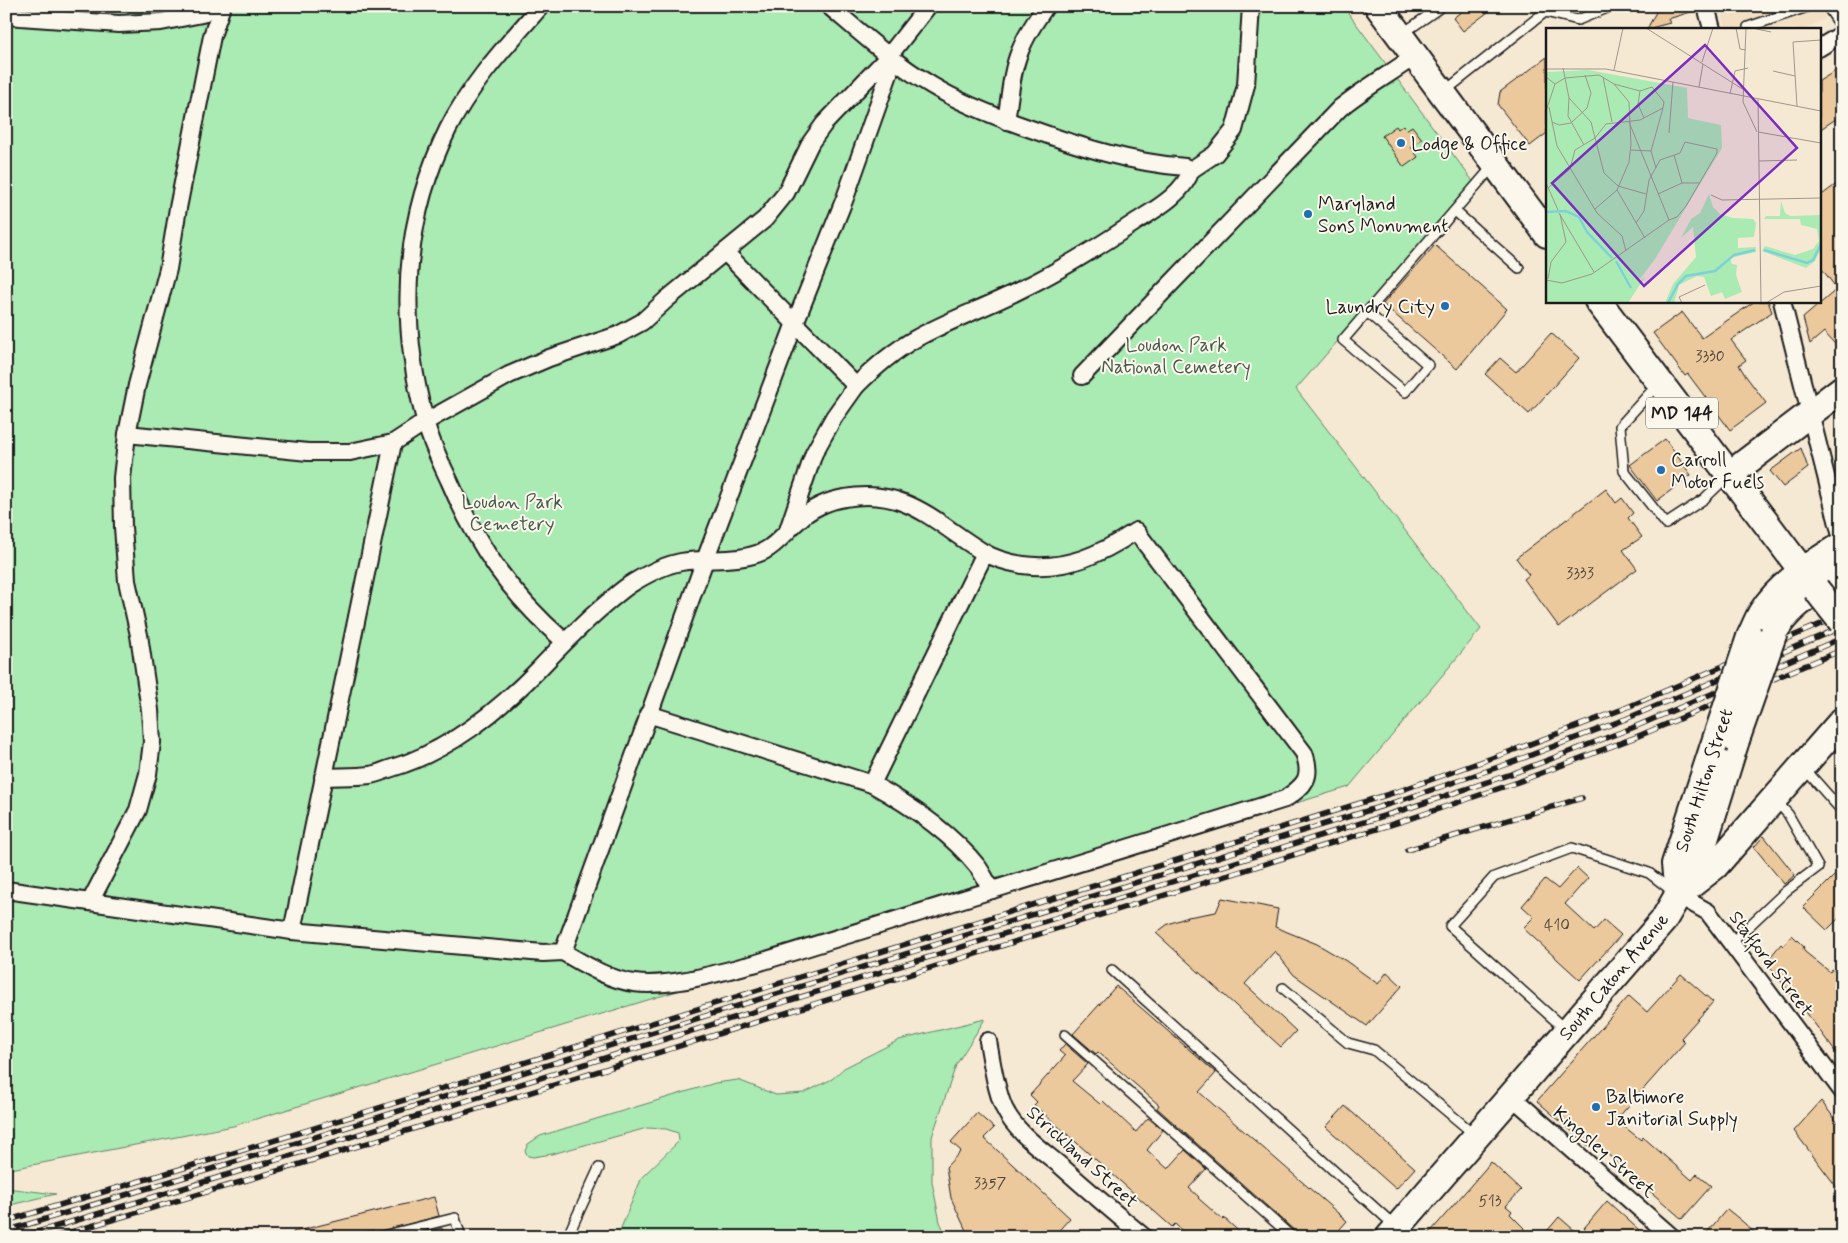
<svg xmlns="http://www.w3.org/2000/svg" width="1848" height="1243" font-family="Mynerve,sans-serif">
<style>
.built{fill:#f3dfc4}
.green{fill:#aaeab3;stroke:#638368}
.building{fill:#ecc99d;stroke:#1c1c1c}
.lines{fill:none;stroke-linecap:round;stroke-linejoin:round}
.service-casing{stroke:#1c1c1c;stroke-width:12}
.minor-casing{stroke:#1c1c1c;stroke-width:20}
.primary-casing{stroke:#1c1c1c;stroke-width:30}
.service{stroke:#fbf7ec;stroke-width:9}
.minor{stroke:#fbf7ec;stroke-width:16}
.primary{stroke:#fbf7ec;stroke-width:26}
.rail-casing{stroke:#1c1c1c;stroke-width:5.5}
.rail{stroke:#fbf7ec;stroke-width:4;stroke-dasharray:11;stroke-linecap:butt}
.primary-bridge-casing{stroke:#1c1c1c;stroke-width:30;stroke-linecap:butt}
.primary-bridge{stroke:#fbf7ec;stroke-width:26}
.poi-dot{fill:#1f6fb2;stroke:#fbf7ec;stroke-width:2}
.labels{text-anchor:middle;stroke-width:4;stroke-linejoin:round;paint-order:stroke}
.number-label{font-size:16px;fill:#50473c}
.shield{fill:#fbf7ec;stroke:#5f5e5a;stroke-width:1}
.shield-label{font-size:18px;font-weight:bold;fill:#1c1c1c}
.poi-label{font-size:19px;fill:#1c1c1c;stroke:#fbf7ec;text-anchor:start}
.park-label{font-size:19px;fill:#475a49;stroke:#fbf7ec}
.street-label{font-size:19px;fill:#1c1c1c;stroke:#fbf7ec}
.inset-river{fill:none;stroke:#7fd0d9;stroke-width:2.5}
.inset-road{fill:none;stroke:#9f978a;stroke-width:1}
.view{fill:#7b2cbf;fill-opacity:0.15;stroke:#7b2cbf;stroke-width:2.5}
.inset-edge{fill:none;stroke:#1c1c1c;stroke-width:2.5}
</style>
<rect width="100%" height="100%" fill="#f6e9d4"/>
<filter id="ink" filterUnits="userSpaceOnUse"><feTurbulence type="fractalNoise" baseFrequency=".02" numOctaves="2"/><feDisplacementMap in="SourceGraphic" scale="10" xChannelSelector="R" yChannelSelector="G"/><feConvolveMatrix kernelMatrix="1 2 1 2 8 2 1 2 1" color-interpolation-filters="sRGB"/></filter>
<g filter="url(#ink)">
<path class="built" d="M1720,6h122v2l-35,21h-81z"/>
<g class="green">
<path d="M6,6h1337l132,178 -179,205 185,240 -132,158 -1116,339 -227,44z"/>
<path d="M985,1019l-29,46 -24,72v45l8,40 7,15h-331l5,-9 21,-51 37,-36 -1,-8 -12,-4 -19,-1 -95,26 -19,3 -5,-1 -3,-5 3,-7 12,-8 175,-53 23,-3 38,15 28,-2 28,-14 12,-11 55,-28z"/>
<path d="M6,1188l50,6 -50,12z"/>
</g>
<g class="building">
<path d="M1469,6h27l-33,25 -10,-13z"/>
<path d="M1655,6h41l1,4 -29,9 2,4 -23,6 9,-17z"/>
<path d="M1547,57v76l-17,13 -32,-41 2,-13z"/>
<path d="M1842,67v48l-23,15v-49z"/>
<path d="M1403,125l3,5 6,-4 10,13 -11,8 7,10 -14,10 -22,-31 14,-10 2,3z"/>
<path d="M1842,180v172l-18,-20 -14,12 -7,-26 34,-29 -18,-24v-68z"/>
<path d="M1435,245l72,64 -50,60 -74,-65z"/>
<path d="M1755,301h13l4,11 -41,28 15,20 -7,5 6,10 21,28 -36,27 -42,-56 -3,2 -32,-43 29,-21 20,26z"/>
<path d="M1551,333l28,25 -50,56 -44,-40 15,-16 16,14z"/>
<path d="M1665,439l26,36 -34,26 -27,-36z"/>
<path d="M1801,448l7,20 -25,19 -13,-16z"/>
<path d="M1606,489l10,14 6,-5 11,15 -5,5 14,19 -19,13 14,19 -78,58 -35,-48 5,-4 -13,-17z"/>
<path d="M1764,836l31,39 -11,9 -30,-37z"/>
<path d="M1577,868l11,10 -23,26 29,27 10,-11 17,15 -41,45 -57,-52 11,-11 -12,-11 23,-27 13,10z"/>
<path d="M1834,876l8,8v31l-15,15 -24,-23z"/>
<path d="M1222,898l56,11 -3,18 42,17 29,17 32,23 9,-12 15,14 -35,40 -73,-51 -19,-24 -30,33 51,47 -15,16 -125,-114 12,-9 20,-7 28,-5z"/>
<path d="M1792,935l12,12 -1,2 2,3 25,20 2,-3 10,8v84l-47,-64 -1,1 -28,-36 15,-18 2,2z"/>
<path d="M1681,974l32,28 -32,36 4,4 -69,78 25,20 2,-3 49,43 5,-6 14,12 -29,33 -77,-67 -11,-8 -3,4 -54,-47 92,-105 18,16z"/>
<path d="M1116,986l100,87 -17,19 148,129 -14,16h-35l-2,-5 -139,-124 2,-3 -61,-53 -2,2 -23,-20z"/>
<path d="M1065,1044l23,20 -16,17 28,23 3,-3 33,31 12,-14 15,12 -16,20 21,19 17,-19 21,19 -17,19 10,9 -1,1 25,22 1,-2 21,19h-56l-14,-13 -3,3 -138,-122 3,-3 -7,-7 35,-39 -6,-5z"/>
<path d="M1821,1101l21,27v66l-48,-63z"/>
<path d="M1345,1106l70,62 -19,21 -70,-62z"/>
<path d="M977,1113l17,15 -10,10 86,80 -17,19h-84l-18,-39 -5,-31 15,-16 -10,-9z"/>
<path d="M1491,1162l30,28 -15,16 6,5 -2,3 23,23h-107z"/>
<path d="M434,1197l5,19 -65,17 -1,-3 -28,7h-52v-5z"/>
<path d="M1607,1201l32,29 -7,7h-37l-11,-9z"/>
<path d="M1727,1209l16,13 16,15h-56z"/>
<path d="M1559,1217l23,20h-40z"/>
<path d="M442,1228l2,9h-39z"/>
</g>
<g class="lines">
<g class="service-casing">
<g id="service">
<path d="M1827,6l15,22"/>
<path d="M1748,27l62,-21"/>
<path d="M1402,34l40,-28"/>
<path d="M1445,91l100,-79 33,8 34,-14"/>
<path d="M1455,211l64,57"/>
<path d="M1367,312l61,53 -23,27 -62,-52 150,-174"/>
<path d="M1657,385l-37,41 4,45 42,53 38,-25 24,-23"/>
<path d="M1804,768l38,43"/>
<path d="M1731,943l55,-52 32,-24 -30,-53 -12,-13"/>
<path d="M1112,970l283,256"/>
<path d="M1283,988l65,55 26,7 100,84"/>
<path d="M1567,1031l-117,-105 44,-49 78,-29 77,25 22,17"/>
<path d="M1065,1035l227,202"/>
<path d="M378,1237l77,-19 6,19"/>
<path d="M569,1237l2,-8 28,-61"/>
</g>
</g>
<g class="minor-casing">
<g id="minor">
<path d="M541,6c-34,39 -70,77 -93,123 -46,93 -49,193 -23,291 5,21 15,41 24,60 28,66 61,114 115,161"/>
<path d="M1706,6l6,23"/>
<path d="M6,16l113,8 42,-2 41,-8 10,-8"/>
<path d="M1819,48l23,-14"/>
<path d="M1006,121c4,-23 5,-49 14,-70 6,-16 16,-31 26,-45"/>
<path d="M1191,170l24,-16 19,-24 12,-45 5,-79"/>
<path d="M725,252l131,134c18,-18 36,-34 59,-47 34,-19 72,-32 107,-50 39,-19 76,-42 112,-66 20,-13 50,-29 57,-53l-6,-3c-53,-4 -104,-20 -154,-38 -35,-12 -69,-25 -100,-44 -37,-22 -69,-51 -102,-79"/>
<path d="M1782,301l60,239"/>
<path d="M1082,376l258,-268c23,-19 50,-34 75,-52"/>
<path d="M127,434l181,18h42l43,-9 32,-21 84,-47 40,-17 69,-23 24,-13 25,-23 98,-80 21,-26 25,-51 13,-18 64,-67 40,-51"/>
<path d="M789,527l25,-74 20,-36 22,-31"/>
<path d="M648,714l224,70c38,21 78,48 106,83 5,7 9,16 14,23"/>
<path d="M323,777c15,-1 32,0 47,-2 7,-1 15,-5 22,-7 57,-17 105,-56 146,-98 21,-22 40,-42 63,-62 11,-9 21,-19 33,-26 15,-9 30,-17 47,-20 27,-5 58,1 83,-11 14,-7 23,-21 35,-31 11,-11 30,-20 46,-22 62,-11 90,25 138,54 12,7 27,11 40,13 43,6 78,-11 113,-34l168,222c9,25 1,32 -19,46l-528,164c-37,9 -86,25 -123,20 -25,-3 -50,-19 -71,-31"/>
<path d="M872,784l113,-231"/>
<path d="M6,890l286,41 251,22 20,-1 142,-392 90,-237 50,-125 44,-124 -1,-17"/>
<path d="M1678,895l30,17 134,179"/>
<path d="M90,902l48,-92 10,-36 4,-32 -2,-32 -11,-75 -12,-54 -4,-54 -1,-49 5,-44 10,-49 31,-116 10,-61 34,-172 10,-30"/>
<path d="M292,931l101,-488"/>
<path d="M988,1041c4,22 7,46 16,67 12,25 38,42 58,59 27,24 54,47 82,70"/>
<path d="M1511,1096l161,141"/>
</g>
</g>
<g class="primary-casing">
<g id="primary">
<path d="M1378,6l169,228"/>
<path d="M1598,301l218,288"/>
<path d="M1729,475l113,-86"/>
<path d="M1774,632c16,-28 43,-41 68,-60"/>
<path d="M1750,637c4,-8 7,-17 12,-25 18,-29 52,-49 80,-67"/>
<path d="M1685,884l11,-16 40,-128"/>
<path d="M1678,895l-3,-31 38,-116"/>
<path d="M1389,1237l274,-316 15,-26 37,-29 127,-145"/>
</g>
</g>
<use href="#service" class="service"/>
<use href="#minor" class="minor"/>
<use href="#primary" class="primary"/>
<g class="rail-casing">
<g id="rail">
<path d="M1407,850l175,-52"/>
<path d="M6,1221l218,-65 1175,-365 107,-38 117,-44 219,-94"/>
<path d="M6,1231l235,-71 1161,-360 108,-37 118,-45 214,-91"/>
<path d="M21,1237l239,-72 1146,-356 108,-36 118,-45 210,-90"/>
<path d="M54,1237l227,-67 1128,-351 109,-37 118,-45 206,-87"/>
</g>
</g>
<use href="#rail" class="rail"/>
<g class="primary-bridge-casing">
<g id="primary-bridge">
<path d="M1816,589l26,33"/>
<path d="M1736,740l38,-108"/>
<path d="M1713,748l37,-111"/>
</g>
</g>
<use href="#primary-bridge" class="primary-bridge"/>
</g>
</g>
<g class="poi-dot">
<circle cx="1401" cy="143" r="5"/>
<circle cx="1308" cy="214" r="5"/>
<circle cx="1445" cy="306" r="5"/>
<circle cx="1661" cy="470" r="5"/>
<circle cx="1596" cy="1107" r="5"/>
</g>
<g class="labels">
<g class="number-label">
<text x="1710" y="361">3330</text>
<text x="1580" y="578">3333</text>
<text x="1557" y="930">410</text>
<text x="990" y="1188">3357</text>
<text x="1490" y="1206">513</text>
</g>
<rect class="shield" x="1646" y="397.5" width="72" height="31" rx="4"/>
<g class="shield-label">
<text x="1682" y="419">MD 144</text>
</g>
<g class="poi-label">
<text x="1411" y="150">Lodge &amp; Office</text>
<text x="1318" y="210">Maryland<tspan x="1318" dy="22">Sons Monument</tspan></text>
<text x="1435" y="313" text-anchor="end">Laundry City</text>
<text x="1671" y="466">Carroll<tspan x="1671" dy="22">Motor Fuels</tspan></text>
<text x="1606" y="1103">Baltimore<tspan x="1606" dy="22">Janitorial Supply</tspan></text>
</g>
<g class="park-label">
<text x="1176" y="351">Loudon Park<tspan x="1176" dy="22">National Cemetery</tspan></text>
<text x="512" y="508">Loudon Park<tspan x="512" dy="22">Cemetery</tspan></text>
</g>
<g class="street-label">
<text transform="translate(1703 780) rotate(-72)" y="7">South Hilton Street</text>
<text transform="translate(1772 963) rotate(53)" y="7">Stafford Street</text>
<text transform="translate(1613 976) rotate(-50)" y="7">South Caton Avenue</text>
<text transform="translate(1605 1151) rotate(41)" y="7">Kingsley Street</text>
<text transform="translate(1083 1156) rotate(42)" y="7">Strickland Street</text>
</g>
</g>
<g transform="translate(1546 28)">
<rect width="275" height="275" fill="#f6e9d4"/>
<path d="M42,42l99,18 1,30 33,7 1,23 -67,111 -18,24 8,-6 -17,26h-82v-231zM163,166l4,13 7,7 13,4 20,1 3,4 -2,14 -16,1v10l18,-1v5l-26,6 2,6 5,1 -1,10 6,17 -17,7 -3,-7 -11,4 -7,-19 -7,-1 -18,9 -5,18h-9l8,-19 23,-27 -3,-30 -12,11 10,-19 9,-6zM235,173l4,12 5,3 31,-1v34l-6,12 -9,7 -44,-17 3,-5 30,9 18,-6 6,-8 -2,-12 -16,-4 -1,-6h-36l2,-3h14z" fill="#aaeab3"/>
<path class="inset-river" d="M0,184l20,-1 13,6 8,15 25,26M218,222l43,13 6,-3 8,-16M70,233l15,27M122,275l10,-19 8,-8 29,-5 19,-16 21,-5"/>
<path class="inset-road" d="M100,0l98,62M190,0l4,21 6,1M200,0l-3,74 14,30M206,0l19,4M156,34l11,-34M17,40l6,30 -1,18 16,29M0,41h60l215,42M68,42l9,-42M227,43l22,5M0,49l9,7 10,-6 34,-3 15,9 26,7 -2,13 6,14M57,49l9,45M153,59l4,-23M94,63l12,-4 12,15 -1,6M184,66l5,-23 13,-3M23,70l22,24 13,51 14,13 28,8M212,71l3,204M251,78l-4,-64 28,-2M3,79l8,39 40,67 25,23 4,15M0,83l9,-27M6,94l7,3 12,-2 16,-15 4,-15 -6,-18M212,104l63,11M123,105l4,-51M105,123l5,17M128,127l8,28M213,133l38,-1M0,155l12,27M2,160l22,-19 5,-19 20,-12 11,-14 34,-4 23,-12 -12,43 -21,-1M71,162l28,48M112,166l24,-11h18M165,167l11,5 99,-2M49,181l22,-19 12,-28 2,-18 -2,-42 -15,-18M13,185l35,59M90,195l8,-12 5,-31 11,-20 20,-7 5,-11 32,7v4l-31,53 -9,11 -8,3M2,251l3,-17 15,-20 -6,-28M0,252l16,3 30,-9 77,-54 -40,-98M136,275l-3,-6 26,-12M220,275l18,-11 37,-6"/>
<path class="view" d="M159,17l92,103 -153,138 -92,-103z"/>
<rect width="275" height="275" class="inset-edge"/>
</g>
<rect width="1848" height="1243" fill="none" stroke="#fbf7ec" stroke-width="25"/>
<rect x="12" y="12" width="1823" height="1218" fill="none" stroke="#1c1c1c" stroke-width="2" filter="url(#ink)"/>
</svg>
